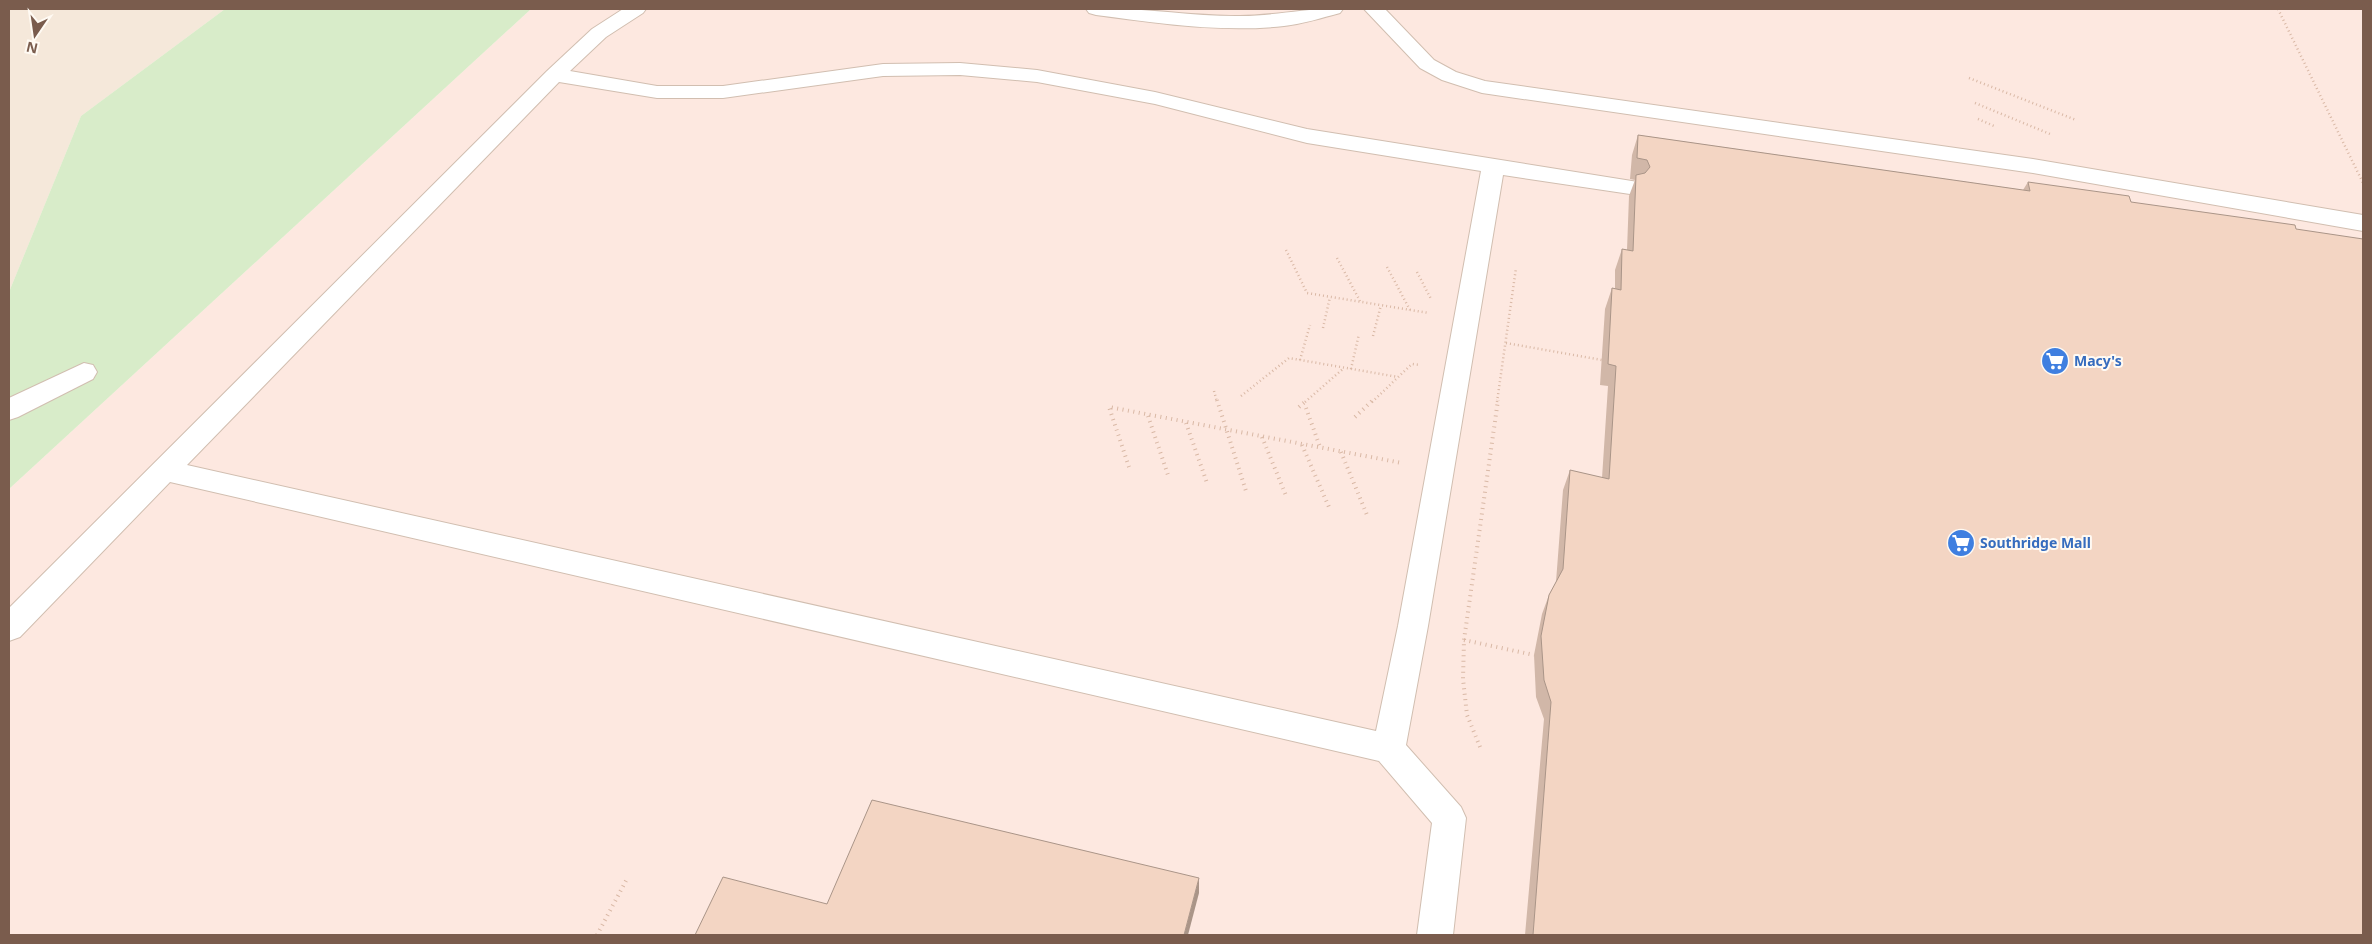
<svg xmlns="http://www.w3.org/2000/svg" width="2372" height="944" font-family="'Noto Sans',sans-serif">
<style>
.residential{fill:#f5e8da}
.commercial{fill:#fde8e0}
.green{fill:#d8ecc9}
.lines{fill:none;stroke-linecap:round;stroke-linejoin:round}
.minor-casing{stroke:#d1beb0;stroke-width:2}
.path-far1{stroke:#d9b8a5;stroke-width:2.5;stroke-dasharray:1 3;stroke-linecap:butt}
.path{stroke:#d9b8a5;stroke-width:4;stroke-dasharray:1 4.5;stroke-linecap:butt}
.minor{fill:#fff;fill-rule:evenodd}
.wall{fill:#d1b7a8}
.shaded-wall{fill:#aa9588}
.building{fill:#f3d5c3;stroke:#aa9588}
.labels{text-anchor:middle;stroke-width:4;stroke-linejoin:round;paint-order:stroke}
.shop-label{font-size:14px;font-weight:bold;fill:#366cbe;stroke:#fffaf3;text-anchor:start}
</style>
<rect width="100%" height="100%" fill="#fdf6ec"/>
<path class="residential" d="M9,9h216l-144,107 -72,176z"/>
<path class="commercial" d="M531,9h1832v926h-2354v-446z"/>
<path class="green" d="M225,9h306l-522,480v-197l72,-176z"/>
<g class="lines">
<g class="minor-casing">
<g id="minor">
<path d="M623,9h23l-3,4 -37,24 -36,34 87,15h66l160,-22 77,-1 77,7 118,22 152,37 331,53 3,5 -3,5 -8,2 -127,-19 -75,451 -22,119 55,62 5,11 -13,117h-36l15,-112 -53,-62 -1209,-279 -150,155 -11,4v-33l538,-537 45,-42zM960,75l77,7 118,22 152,39 174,28 -83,455 -22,105 -1189,-266 372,-383 98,16h66l160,-22z"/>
<path d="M1086,9c50,-3 100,7 150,7 36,1 71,-9 107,-7l-3,4c-19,5 -37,11 -56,13 -63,7 -126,-3 -188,-11l-7,-2z"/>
<path d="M1364,9h21l49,51 22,12 29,9 548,78 330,56v16l-330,-58 -551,-80 -40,-13 -22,-12z"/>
<path d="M84,363l9,2 4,7 -4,7 -75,38 -9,3v-22z"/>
</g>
</g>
<g class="path-far1">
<path d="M2278,9l85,174"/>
<path d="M1969,78l107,42"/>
<path d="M1975,103l75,31"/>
<path d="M1978,119l16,7"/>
<path d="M1286,250l21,43 122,20"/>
<path d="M1337,258l23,43"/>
<path d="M1387,267l23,43"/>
<path d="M1417,272l14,27"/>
<path d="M1323,328l7,-31"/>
<path d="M1373,336l8,-31"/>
<path d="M1506,343l96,17"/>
<path d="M1300,360l10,-35"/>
<path d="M1351,369l8,-35"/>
<path d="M1214,391l3,11"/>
<path d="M1241,396l48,-38 109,19"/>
<path d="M1305,402l39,-34"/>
<path d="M1372,402l40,-38 8,1"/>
<path d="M1497,402l19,-134"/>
</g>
<g class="path">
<path d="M1217,400l29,91"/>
<path d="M1299,407l8,-7"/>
<path d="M1306,408l14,39"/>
<path d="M1148,416l20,59"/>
<path d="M1355,417l18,-17"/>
<path d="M1186,423l21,60"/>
<path d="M1262,437l25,61"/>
<path d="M1302,445l27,62"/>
<path d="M1341,452l26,63"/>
<path d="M1129,467l-20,-60 293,56"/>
<path d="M1464,640l70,15"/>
<path d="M1480,747l-13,-32 -4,-36 1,-39 34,-240"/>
<path d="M597,935l31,-58"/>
</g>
<use href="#minor" class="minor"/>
</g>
<path class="wall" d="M1638,135l385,55 5,-8 335,753h-838l19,-216 -8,-22 -2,-42 8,-41 7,-19 7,-13 7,-92 7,-20 32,8 6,-92 -8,-1 5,-76 7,-21 3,1v-19l7,-21 5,1 2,-54 6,-16 -5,-1 2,-24z"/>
<path class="shaded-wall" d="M1199,878v15l-11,42h-4z"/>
<g class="building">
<path d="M1638,135l392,56 -2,-9 101,14 2,6 164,23 1,4 67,10v696h-830l18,-233 -7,-22 -3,-44 8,-41 14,-26 7,-99 39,9 7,-113 -8,-2 4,-76 9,2 1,-41 11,2 3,-76 9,-2 5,-6 -3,-7 -10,-2z"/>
<path d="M872,800l327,78 -15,57h-489l28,-58 104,27z"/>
</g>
<defs>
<g id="supermarket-disc" transform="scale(1.4375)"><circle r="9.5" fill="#3f7fe0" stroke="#fffaf3"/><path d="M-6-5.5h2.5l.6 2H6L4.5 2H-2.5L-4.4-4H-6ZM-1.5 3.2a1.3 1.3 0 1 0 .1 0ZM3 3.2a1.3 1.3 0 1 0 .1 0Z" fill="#fff"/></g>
</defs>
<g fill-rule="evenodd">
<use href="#supermarket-disc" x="2055" y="361"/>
<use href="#supermarket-disc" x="1961" y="543"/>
</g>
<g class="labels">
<g class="shop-label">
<text x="2074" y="366">Macy's</text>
<text x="1980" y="548">Southridge Mall</text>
</g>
</g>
<rect width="2372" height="944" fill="none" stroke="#7a5c4d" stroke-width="20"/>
<g transform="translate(35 35) rotate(193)" stroke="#fffaf3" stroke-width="4" paint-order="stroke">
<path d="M0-4L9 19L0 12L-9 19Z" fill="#7a5c4d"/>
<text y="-8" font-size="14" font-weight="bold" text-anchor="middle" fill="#7a5c4d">N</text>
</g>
</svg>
